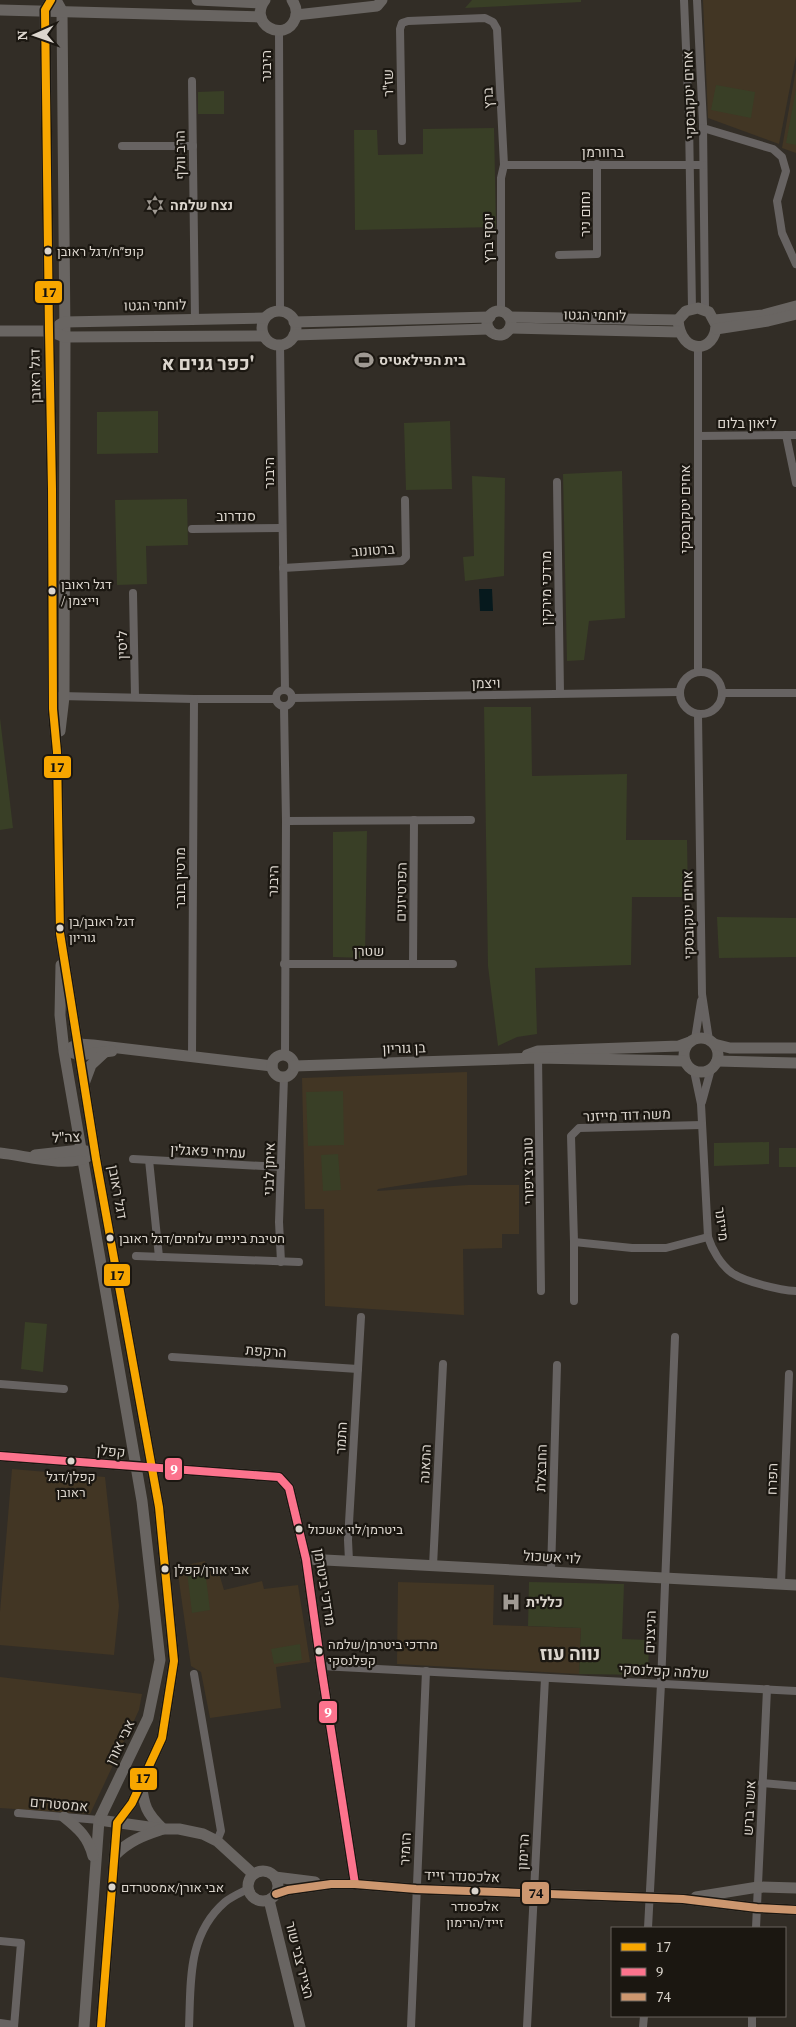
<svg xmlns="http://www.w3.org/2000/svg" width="796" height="2027" font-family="'Source Serif 4',Heebo,serif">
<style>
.built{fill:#423624}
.green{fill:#393f26}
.water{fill:#06191d}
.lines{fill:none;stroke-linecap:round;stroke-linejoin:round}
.street{stroke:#676362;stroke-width:8}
.secondary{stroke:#696562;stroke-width:11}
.bus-1-casing{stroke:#1b1711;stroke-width:11}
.bus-2-casing{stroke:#1b1711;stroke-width:11}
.bus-3-casing{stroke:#1b1711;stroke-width:11}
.bus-1{stroke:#f7a600;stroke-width:8}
.bus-2{stroke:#fc738d;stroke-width:8}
.bus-3{stroke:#cd976f;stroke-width:8}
.bus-dot{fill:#dbd5cd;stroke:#1b1711;stroke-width:2}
.labels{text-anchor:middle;stroke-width:4.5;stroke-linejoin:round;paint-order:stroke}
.bus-label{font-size:13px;fill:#dbd5cd;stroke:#1b1711;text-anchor:start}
.street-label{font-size:14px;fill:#dbd5cd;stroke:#1b1711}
.poi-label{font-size:14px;font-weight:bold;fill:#dbd5cd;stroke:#1b1711;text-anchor:start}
.district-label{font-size:19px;font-weight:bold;fill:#dbd5cd;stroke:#1b1711}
.line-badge{stroke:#1b1711;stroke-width:2}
.badge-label{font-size:14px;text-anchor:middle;font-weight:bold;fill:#fff}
.pale-badge-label{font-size:14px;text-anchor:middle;font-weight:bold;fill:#111}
</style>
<rect width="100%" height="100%" fill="#322d26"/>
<g class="built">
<path d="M703,0h93v56l-17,88 -71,-26z"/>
<path d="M796,69v84l-14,-5z"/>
<path d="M467,1072v103l-89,14 -1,2 91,-6h51v49h-17v14l-39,1 1,66 -139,-9 -1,-97h-19l-3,-131z"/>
<path d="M12,1469l93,8 14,129 -5,49 -114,-10v-33z"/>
<path d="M205,1561l3,11 10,-2 6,20 38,-9 2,8 34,-4 12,77 -34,5 5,41 -71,10 -9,-46 -10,-6 -14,-99z"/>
<path d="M398,1582l96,3 -1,40 88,3 -2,46 -182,-10z"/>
<path d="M0,1677l142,17 -3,16 -49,104 -90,-6z"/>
</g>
<g class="green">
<path d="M472,0h109v2l-116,6z"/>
<path d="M716,85l39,7 -4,26 -40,-8z"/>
<path d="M796,89v56l-10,-2z"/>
<path d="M224,91v23h-26v-22z"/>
<path d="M494,128l2,99 -141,3 -1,-100h23l1,25 45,-1v-25z"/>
<path d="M158,411v42l-61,1v-42z"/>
<path d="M450,421l2,68 -46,1 -2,-67z"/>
<path d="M622,471l3,147 -36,3 -5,39 -17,1 -4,-187z"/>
<path d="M472,476l33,2 -1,98 -39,5 -2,-24 11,-1z"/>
<path d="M187,499l1,46 -42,1 1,38 -30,1 -2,-85z"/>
<path d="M484,707h47l1,69 95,-2 -1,66h61l1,57h-56l-1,68 -96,3 2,66 -20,3 -19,9 -10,-80z"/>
<path d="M0,718l13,110 -13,2z"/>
<path d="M367,831l-2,127 -32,-1v-125z"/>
<path d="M717,917l79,1v39l-77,1z"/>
<path d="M343,1091l1,54 -36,1 -2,-54z"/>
<path d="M769,1142v22l-55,2v-23z"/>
<rect x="779" y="1148" width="17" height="19"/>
<path d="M338,1154l3,36 -18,1 -2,-36z"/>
<path d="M25,1322l22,2 -4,48 -22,-3z"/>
<path d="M205,1570l5,40 -18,3 -5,-41z"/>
<path d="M529,1582l95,2 -2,55 27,1 -1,35 -69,-1 2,-46 -53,-2z"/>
<path d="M300,1644l2,16 -28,4 -3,-15z"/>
</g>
<path class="water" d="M479,589h13l1,22h-13z"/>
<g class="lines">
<g class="street">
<path d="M684,0l5,120 3,189"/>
<path d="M697,0l6,124 2,185"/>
<path d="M279,31l1,281"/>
<path d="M192,81l3,239"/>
<path d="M703,128l70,21 9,8 4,14 -9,30 5,32 14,31"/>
<path d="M402,141l-2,-112 2,-6 6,-2 77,-3 8,4 4,7 7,136 -3,13v134"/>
<path d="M122,146h71"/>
<path d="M504,165h199"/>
<path d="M559,255l38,-1v-90"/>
<path d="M280,345l5,345"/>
<path d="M786,435l10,48"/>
<path d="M698,436l98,-1"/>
<path d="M557,482l3,211"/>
<path d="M192,529l89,-1"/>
<path d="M283,568l119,-7 4,-4 -1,-57"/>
<path d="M133,593l2,104"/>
<circle cx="701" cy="693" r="21"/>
<path d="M698,672v-326"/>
<circle cx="284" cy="698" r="8"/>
<path d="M722,693h74"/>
<path d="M60,696l134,3h82"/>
<path d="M293,698l386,-6"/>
<path d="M284,707l2,114 -1,235"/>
<path d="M698,715l4,279 7,46"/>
<path d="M286,821l185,-1"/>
<path d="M284,964h169"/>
<path d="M413,964l1,-144"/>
<path d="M695,1039l6,-38"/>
<path d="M538,1055l3,236"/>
<path d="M192,1057l2,-358"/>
<path d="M694,1071l7,33 7,133c4,13 13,28 24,36 13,9 48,17 64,18"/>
<path d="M702,1102l9,-33"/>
<path d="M133,1159l148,8"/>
<path d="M149,1160l10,97"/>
<path d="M574,1242l58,6h34l42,-11"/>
<path d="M136,1256l163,6"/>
<path d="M281,1262l-2,-40 5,-145"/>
<path d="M574,1301v-59l-3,-106 8,-8 123,-3"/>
<path d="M172,1357l186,12"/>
<path d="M0,1384l64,5"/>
<path d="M349,1561l-1,-21 13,-223"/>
<path d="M433,1566l10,-202"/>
<path d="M551,1572l6,-207"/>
<path d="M781,1584l8,-210"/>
<path d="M321,1666l475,25"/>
<path d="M194,1674l27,157 -4,10"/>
<path d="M762,1783l34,3"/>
<path d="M18,1813l81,7"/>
<path d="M648,1928l13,-244 14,-347"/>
<path d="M756,1928l11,-239"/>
<path d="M0,1941l21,2 -7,84"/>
<path d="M0,2023l14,2"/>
<path d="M189,2027c2,-45 -2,-92 36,-125 6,-5 15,-9 23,-13"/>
<path d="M411,2027l15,-356"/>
<path d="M527,2027l18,-349"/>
<path d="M643,2027l1,-11"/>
<path d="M752,2027v-11"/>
</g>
<g class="secondary">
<path d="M51,0l-6,10 4,321 3,158 1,220 4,43 3,181 36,226 63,348 15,154 -12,77 -30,65 -15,20 -16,204"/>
<path d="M56,0l6,11 3,326 -1,360 -4,34"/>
<path d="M197,0l65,3"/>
<path d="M265,0c-18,24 20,44 30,19 3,-7 1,-13 -3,-19"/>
<path d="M0,10l261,7"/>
<path d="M296,15l81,-9 5,-6"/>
<path d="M698,308l11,4 7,13c0,27 -35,32 -38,-5l8,-9z"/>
<circle cx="279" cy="328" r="17"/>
<circle cx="499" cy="323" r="12"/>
<path d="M509,317l169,3"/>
<path d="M715,320l48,-5 33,-9"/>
<path d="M294,322l196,-5"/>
<path d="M59,325l5,-3 201,-4"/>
<path d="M510,328l169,4"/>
<path d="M716,329l52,-8 28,-7"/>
<path d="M0,331h49l16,6 198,-1"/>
<path d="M294,335l195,-6"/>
<path d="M61,965l-1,50 4,36 78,450 18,159 -12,58 -49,102 -15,207"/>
<circle cx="701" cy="1055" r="17"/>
<path d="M714,1044l16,4h66"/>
<path d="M72,1047l6,-3 15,1 179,21"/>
<path d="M73,1053l7,2 32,-4"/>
<path d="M527,1055l11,-4 141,-5 11,-4"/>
<circle cx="283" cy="1066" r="11"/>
<path d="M717,1061l79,2"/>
<path d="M294,1066l243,-8 148,3"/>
<path d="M85,1081l6,-16 14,-13"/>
<path d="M0,1153c23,2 68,15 87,4"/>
<path d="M35,1155l45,-5 6,1"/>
<path d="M0,1456l279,21 10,11 17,71 15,107 34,218"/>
<path d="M306,1559l490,26"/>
<path d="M141,1783c3,23 5,30 22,46"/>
<path d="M64,1817c15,12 24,20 29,39"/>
<path d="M99,1820l64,9h16l24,5 14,7 36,33"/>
<path d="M115,1855c14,-14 27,-19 45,-25"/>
<circle cx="263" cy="1886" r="15"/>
<path d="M275,1877l40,5"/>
<path d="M276,1894l12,-4 43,-6h24l61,5 267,10 74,9 39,2"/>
<path d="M696,1897l62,-10 38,1"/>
<path d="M269,1900l31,127"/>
</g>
<g class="bus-1-casing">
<path id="bus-1" d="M51,0l-6,10 4,321 3,158 1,220 4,43 3,181 36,226 63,348 15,154 -12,77 -30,65 -15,20 -16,204"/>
</g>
<g class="bus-2-casing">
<path id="bus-2" d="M0,1456l279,21 10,11 17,71 15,107 34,218"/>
</g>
<g class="bus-3-casing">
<path id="bus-3" d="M276,1894l12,-4 43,-6h24l61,5 267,10 74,9 39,2"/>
</g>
<use href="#bus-1" class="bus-1"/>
<use href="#bus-2" class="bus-2"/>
<use href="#bus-3" class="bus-3"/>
</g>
<defs>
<g id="synagogue-bare" transform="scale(1.5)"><path d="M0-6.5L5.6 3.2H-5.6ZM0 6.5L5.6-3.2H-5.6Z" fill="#a09a93" stroke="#1b1711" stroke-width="2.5" paint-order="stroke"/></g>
<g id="stadium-bare" transform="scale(1.5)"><path d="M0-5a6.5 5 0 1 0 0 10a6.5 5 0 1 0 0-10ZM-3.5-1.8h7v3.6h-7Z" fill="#a09a93" stroke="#1b1711" stroke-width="2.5" paint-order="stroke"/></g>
<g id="hospital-bare" transform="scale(1.5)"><path d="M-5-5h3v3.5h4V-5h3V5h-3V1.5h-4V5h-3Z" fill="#a09a93" stroke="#1b1711" stroke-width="2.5" paint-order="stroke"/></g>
</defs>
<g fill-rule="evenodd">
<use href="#synagogue-bare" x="155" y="205"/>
<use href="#stadium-bare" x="364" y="360"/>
<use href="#hospital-bare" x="511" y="1602"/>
</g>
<g class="bus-dot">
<circle cx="48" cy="251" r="4.5"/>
<circle cx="52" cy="591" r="4.5"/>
<circle cx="60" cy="928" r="4.5"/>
<circle cx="110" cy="1238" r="4.5"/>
<circle cx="71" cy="1461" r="4.5"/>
<circle cx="299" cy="1529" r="4.5"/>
<circle cx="165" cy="1569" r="4.5"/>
<circle cx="319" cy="1651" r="4.5"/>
<circle cx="112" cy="1887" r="4.5"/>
<circle cx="475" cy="1891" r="4.5"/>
</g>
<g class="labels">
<g class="bus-label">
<text x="57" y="256">קופ״ח/דגל ראובן</text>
<text x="61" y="589">דגל ראובן<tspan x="61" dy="16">/ וייצמן</tspan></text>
<text x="69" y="926">דגל ראובן/בן<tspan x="69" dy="16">גוריון</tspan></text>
<text x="119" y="1243">חטיבת ביניים עלומים/דגל ראובן</text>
<text x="71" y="1481" text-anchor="middle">קפלן/דגל<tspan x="71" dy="16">ראובן</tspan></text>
<text x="308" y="1534">ביטרמן/לוי אשכול</text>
<text x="174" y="1574">אבי אורן/קפלן</text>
<text x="328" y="1649">מרדכי ביטרמן/שלמה<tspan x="328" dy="16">קפלנסקי</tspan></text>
<text x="121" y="1892">אבי אורן/אמסטרדם</text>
<text x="475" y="1911" text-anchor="middle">אלכסנדר<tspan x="475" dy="16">זייד/הרימון</tspan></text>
</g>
<g class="street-label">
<text transform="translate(266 66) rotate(-90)" y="5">היבנר</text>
<text transform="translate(388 83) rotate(-91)" y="5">שז"ר</text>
<text transform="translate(689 95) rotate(-92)" y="5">אחים יטקובסקי</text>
<text transform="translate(488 98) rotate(-93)" y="5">ברץ</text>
<text x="603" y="157">ברוורמן</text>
<text transform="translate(180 155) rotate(-91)" y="5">הרב וולף</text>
<text transform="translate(585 214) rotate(-90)" y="5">נחום ניר</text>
<text transform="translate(488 238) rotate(-90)" y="5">יוסף ברץ</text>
<text transform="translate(155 305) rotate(-1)" y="5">לוחמי הגטו</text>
<text transform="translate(595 315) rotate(1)" y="5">לוחמי הגטו</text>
<text transform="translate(35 376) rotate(-91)" y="5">דגל ראובן</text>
<text x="747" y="428">ליאון בלום</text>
<text transform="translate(269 473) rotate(-90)" y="5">היבנר</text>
<text transform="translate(685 509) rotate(-90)" y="5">אחים יטקובסקי</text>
<text x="236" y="521">סנדרוב</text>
<text transform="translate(373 550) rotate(-4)" y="5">ברטונוב</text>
<text transform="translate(546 588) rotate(-90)" y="5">מרדכי מירקין</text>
<text transform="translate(122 645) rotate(-91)" y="5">ליסין</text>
<text transform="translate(486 683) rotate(-1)" y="5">ויצמן</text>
<text transform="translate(180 878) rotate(-90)" y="5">מרטין בובר</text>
<text transform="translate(273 881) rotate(-89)" y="5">היבנר</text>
<text transform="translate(401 892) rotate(-89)" y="5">הפרטיזנים</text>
<text transform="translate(688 915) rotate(-91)" y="5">אחים יטקובסקי</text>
<text x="369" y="956">שטרן</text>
<text transform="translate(404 1048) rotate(-2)" y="5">בן גוריון</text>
<text transform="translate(627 1115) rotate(-2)" y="5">משה דוד מייזנר</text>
<text transform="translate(66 1137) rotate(-3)" y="5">צה"ל</text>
<text transform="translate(208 1151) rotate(3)" y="5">עמיחי פאגלין</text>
<text transform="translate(269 1169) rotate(-88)" y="5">איתן לבני</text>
<text transform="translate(528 1171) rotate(-91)" y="5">טובה ציפורי</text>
<text transform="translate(118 1192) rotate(80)" y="5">דגל ראובן</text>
<text transform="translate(722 1224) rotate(83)" y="5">מייזנר</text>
<text transform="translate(266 1351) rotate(4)" y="5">הרקפת</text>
<text transform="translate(341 1438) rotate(-87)" y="5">התמר</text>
<text transform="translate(111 1451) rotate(5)" y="5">קפלן</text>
<text transform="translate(425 1464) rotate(-87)" y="5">התאנה</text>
<text transform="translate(541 1468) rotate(-88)" y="5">החבצלת</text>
<text transform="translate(772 1479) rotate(-88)" y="5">הפרח</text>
<text transform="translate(552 1557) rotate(3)" y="5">לוי אשכול</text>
<text transform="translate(325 1587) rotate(81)" y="5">מרדכי ביטרמן</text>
<text transform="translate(650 1632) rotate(-88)" y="5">הניצנים</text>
<text transform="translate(664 1671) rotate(3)" y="5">שלמה קפלנסקי</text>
<text transform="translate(120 1742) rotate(-64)" y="5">אבי אורן</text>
<text transform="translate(59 1804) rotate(5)" y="5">אמסטרדם</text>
<text transform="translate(749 1808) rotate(-87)" y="5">אשר ברש</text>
<text transform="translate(405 1849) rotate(-87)" y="5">הזמיר</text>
<text transform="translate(523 1852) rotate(-87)" y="5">הרימון</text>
<text transform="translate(462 1876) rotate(2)" y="5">אלכסנדר זייד</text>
<text transform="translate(300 1960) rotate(76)" y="5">הצייר צבי שור</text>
</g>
<g class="poi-label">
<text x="170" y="210">נצח שלמה</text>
<text x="379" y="365">בית הפילאטיס</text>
<text x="526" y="1607">כללית</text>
</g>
<g class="district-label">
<text x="208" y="370">כפר גנים א'</text>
<text x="570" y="1660">נווה עוז</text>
</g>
</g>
<g class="line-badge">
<rect x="34" y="280" width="29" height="24" rx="5" fill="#f7a600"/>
<rect x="43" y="755" width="29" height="24" rx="5" fill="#f7a600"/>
<rect x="103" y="1263" width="28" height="24" rx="5" fill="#f7a600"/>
<rect x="164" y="1457" width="19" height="24" rx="5" fill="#fc738d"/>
<rect x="318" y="1700" width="20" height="24" rx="5" fill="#fc738d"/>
<rect x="129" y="1767" width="29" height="24" rx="5" fill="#f7a600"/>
<rect x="521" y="1881" width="29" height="24" rx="5" fill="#cd976f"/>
</g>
<g class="badge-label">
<text x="174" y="1474">9</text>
<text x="328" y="1717">9</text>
</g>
<g class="pale-badge-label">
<text x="49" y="297">17</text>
<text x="57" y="772">17</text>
<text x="117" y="1280">17</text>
<text x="143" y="1783">17</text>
<text x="536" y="1898">74</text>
</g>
<rect x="611" y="1927" width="175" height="90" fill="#1b1711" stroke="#68635c"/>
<rect x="621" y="1943" width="25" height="8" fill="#f7a600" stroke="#68635c"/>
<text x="656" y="1952" font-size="15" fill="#dbd5cd">17</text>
<rect x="621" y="1968" width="25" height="8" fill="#fc738d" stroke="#68635c"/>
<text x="656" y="1977" font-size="15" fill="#dbd5cd">9</text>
<rect x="621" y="1993" width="25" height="8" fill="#cd976f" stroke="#68635c"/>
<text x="656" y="2002" font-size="15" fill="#dbd5cd">74</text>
<g transform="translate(35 35) rotate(268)" stroke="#1b1711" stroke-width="4" paint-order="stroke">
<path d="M0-4L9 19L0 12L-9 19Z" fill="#dbd5cd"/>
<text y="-8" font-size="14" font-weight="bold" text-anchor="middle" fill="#dbd5cd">N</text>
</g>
</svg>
